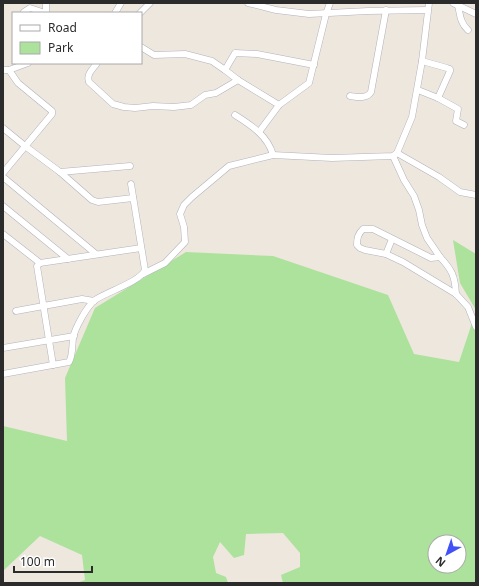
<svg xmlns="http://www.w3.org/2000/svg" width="479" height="586" font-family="'Noto Sans',sans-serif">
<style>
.green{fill:#ace29b;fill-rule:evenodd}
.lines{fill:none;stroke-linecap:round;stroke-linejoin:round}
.street-casing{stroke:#b1b2be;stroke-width:7}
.street{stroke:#fff;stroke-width:6}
</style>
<rect width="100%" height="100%" fill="#ede7dd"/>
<g class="green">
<path d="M453,240l23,14v56l-16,-27z"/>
<path d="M186,252l87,4 115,39 26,59 45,8 17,-51v272h-193l-2,-8 19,-8v-14l-17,-20 -37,1 -2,21 -10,3 -14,-16 -7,15 3,16 10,4 2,6h-151l8,-3 -3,-25 -42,-19 -37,35v-145l64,15 -2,-63 30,-70zM435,542h24v24h-24z"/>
</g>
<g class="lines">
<g class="street-casing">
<g id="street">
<path d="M248,3l28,7 33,4 59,-3 59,-1"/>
<path d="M453,3l23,11"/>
<path d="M458,5c2,9 2,18 10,25"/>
<path d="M24,12l6,-4 15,5"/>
<path d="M46,13v-10"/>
<path d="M115,13l6,-10"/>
<path d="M140,13l10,-10"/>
<path d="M141,47l13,8 31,-1 27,7 13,9 13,10 41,25"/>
<path d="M97,63c-4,6 -11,11 -8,19l24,22 11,3 11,1 18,-2 21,1 17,-2 14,-10 11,-2 22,-13"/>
<path d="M3,70h6l19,-7"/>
<path d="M225,70l10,-17 22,1 57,11"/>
<path d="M418,90l20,8 12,-27v-2l-3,-1 -25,-7"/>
<path d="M350,96c7,1 17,3 21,-4l15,-82"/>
<path d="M438,98l20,11 -2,12 8,4"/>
<path d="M235,115c16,10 33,21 38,40"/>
<path d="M3,128l22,18 35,26 32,28 6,2 35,-4"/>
<path d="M259,132l20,-27 30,-22 17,-69 4,-11"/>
<path d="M397,153l42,24 21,15 16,3"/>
<path d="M393,156l11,24 10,16 5,14 3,15 5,13 13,19 -9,1 -58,-29h-10c-5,5 -6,9 -6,16l3,3 5,2 21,4 17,8 53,32 12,13 8,20"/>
<path d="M60,172l70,-6"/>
<path d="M3,173l49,-59v-3l-34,-28 -9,-13"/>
<path d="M3,177l93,77"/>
<path d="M3,206l65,53"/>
<path d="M3,234l37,29"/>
<path d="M386,254l6,-15"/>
<path d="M440,257c12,13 15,19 16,37"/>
<path d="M143,274l22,-11 20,-21 -1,-15 -4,-13 4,-9 8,-8 37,-31 44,-11 59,3 61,-2 4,-3 15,-36 10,-56 7,-58"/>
<path d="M16,311l66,-12 12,2"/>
<path d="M3,348l71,-12"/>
<path d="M53,365l-16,-99 3,-3 101,-15"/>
<path d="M3,374l66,-12c4,-7 3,-16 4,-24 2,-10 14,-32 22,-38 11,-8 45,-18 50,-30l-14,-86"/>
</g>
</g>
<use href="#street" class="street"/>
</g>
<rect width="479" height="586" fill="none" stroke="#2b2b2b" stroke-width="8"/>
<rect x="12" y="12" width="130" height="52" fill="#ffffff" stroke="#aaaaaa"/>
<rect x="20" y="25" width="20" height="6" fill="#ffffff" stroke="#aaaaaa"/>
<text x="48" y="32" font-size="12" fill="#2b2b2b">Road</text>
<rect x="20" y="42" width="20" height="12" fill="#ace29b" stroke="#aaaaaa"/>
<text x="48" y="52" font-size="12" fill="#2b2b2b">Park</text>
<g transform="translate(447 554) rotate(220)"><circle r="19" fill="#ffffff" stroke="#aaaaaa"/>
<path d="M0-3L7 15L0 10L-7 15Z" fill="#4051f7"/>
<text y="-6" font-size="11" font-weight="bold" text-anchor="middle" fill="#2b2b2b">N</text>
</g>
<path d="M14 566v6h78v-6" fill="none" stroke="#2b2b2b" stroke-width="2"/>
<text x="20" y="566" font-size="12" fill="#2b2b2b" stroke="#ffffff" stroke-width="3" paint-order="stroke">100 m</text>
</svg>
